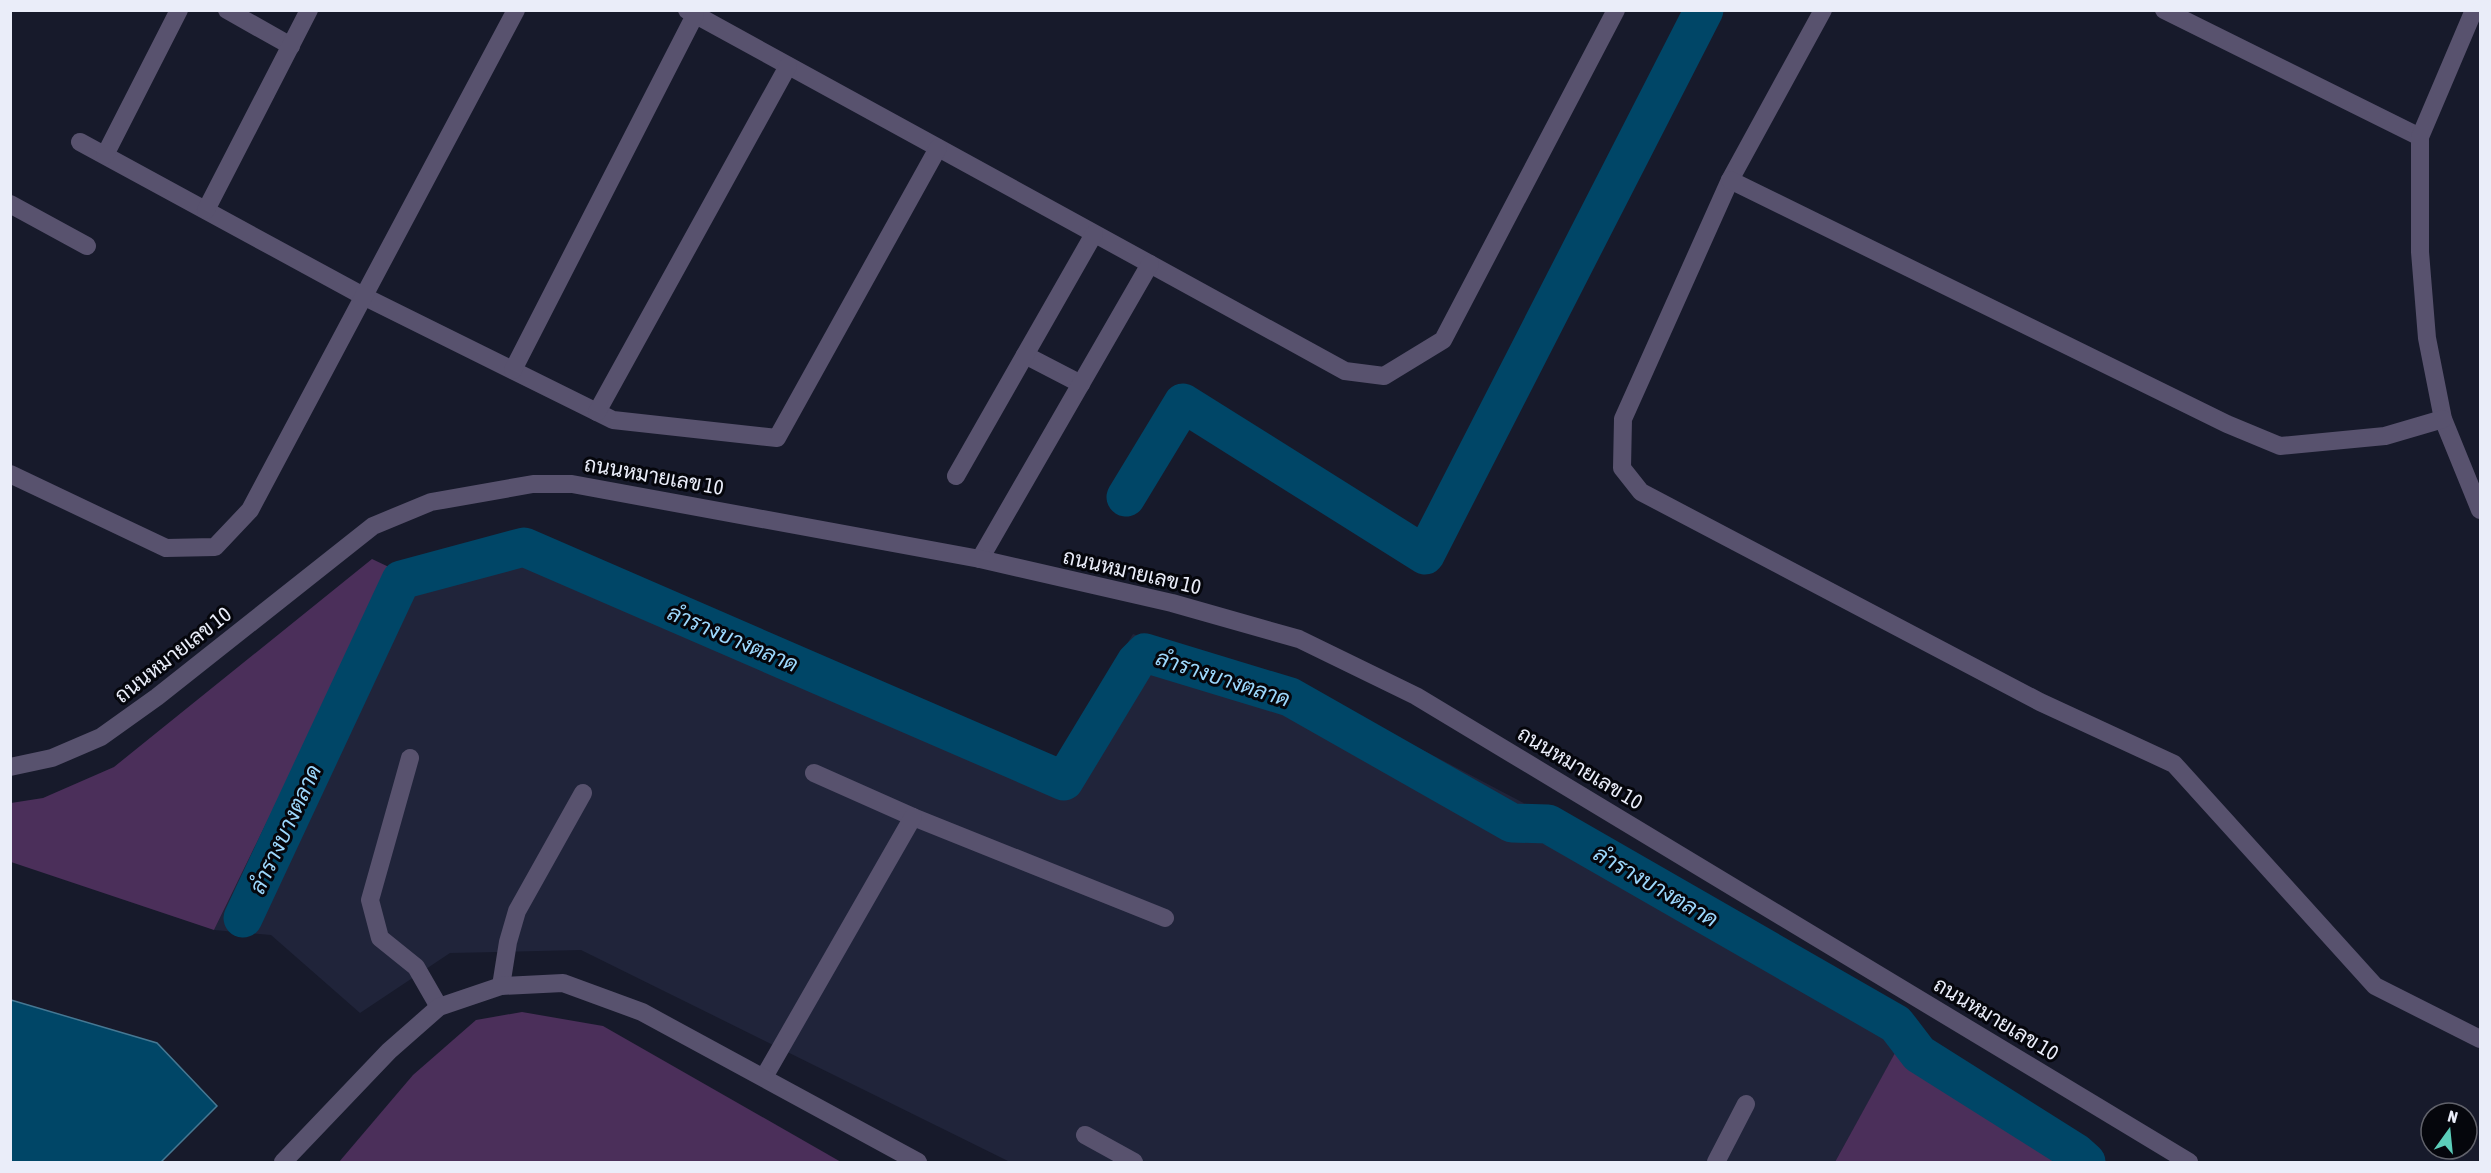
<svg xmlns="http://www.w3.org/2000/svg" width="2491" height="1173" font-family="'Asap Condensed',Sarabun,sans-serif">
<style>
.built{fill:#20243a}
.green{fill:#4b2f5a}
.water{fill:#004667;stroke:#467893;stroke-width:1.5}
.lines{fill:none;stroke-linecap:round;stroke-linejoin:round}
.canal{stroke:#004667;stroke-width:39}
.minor{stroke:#58526e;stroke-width:18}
.labels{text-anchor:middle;stroke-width:6;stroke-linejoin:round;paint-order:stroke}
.street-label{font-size:21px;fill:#eaedf9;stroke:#05060c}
.water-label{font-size:22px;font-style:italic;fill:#9dd8fd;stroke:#05060c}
</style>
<rect width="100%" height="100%" fill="#171a2b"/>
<path class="built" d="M526,532l527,235 80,-133 200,69 208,109 370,213 -76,137h-825l-429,-212 -131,3 -90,60 -89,-78 -57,-5 177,-362z"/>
<g class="green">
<path d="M372,559l19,9 -177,362 -203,-68v-59l32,-5 71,-31z"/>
<path d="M522,1012l81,14 238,136h-502l74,-87 63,-55z"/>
<path d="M1895,1053l166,109h-226z"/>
</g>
<path class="water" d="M11,1000l146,43 60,63 -56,56h-150z"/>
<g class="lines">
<g class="canal">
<path d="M1126,497l57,-94 242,152 279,-545"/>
<path d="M243,918l158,-338 123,-33 540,234 72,-119 9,-9 145,44 222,126 36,1 348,200 23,30 157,99 10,9"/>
</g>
<g class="minor">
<path d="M227,10l64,36"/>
<path d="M687,10l658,361 39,5 59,-36 173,-330"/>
<path d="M1823,10l-93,170 -107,239 -1,49 19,24 399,210 134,62 201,222 105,53"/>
<path d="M2164,10l256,127"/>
<path d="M2474,10l-54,127v115l7,86 16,81 37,91"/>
<path d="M80,142l285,155 248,123 164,18 161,-290"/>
<path d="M105,155l74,-145"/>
<path d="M1730,180l497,244 53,22 105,-10 58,-17"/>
<path d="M10,204l77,42"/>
<path d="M206,210l103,-200"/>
<path d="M1025,355l56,29"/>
<path d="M513,370l182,-355"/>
<path d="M597,412l191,-346"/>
<path d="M10,474l156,74 49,-1 35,-37 266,-500"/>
<path d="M956,476l138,-242"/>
<path d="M980,559l170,-295"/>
<path d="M410,758l-40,142 10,38 36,29 23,40"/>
<path d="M10,767l42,-9 49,-21 56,-40 216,-171 58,-24 102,-18h39l408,75 192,44 127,36 117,57 773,466"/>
<path d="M814,773l99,44 252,101"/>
<path d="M501,986l7,-44 9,-31 66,-118"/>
<path d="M764,1077l149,-260"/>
<path d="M1085,1135l49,27"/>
<path d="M283,1162l106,-111 50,-44 62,-21 62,-3 79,29 276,150"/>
<path d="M1716,1162l30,-58"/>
</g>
</g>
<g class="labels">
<g class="street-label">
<text transform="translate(654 476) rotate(10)" y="7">ถนนหมายเลข 10</text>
<text transform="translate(1132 572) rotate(13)" y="7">ถนนหมายเลข 10</text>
<text transform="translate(173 655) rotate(-38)" y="7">ถนนหมายเลข 10</text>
<text transform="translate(1580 768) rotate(31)" y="7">ถนนหมายเลข 10</text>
<text transform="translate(1996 1019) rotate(31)" y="7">ถนนหมายเลข 10</text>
</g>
<g class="water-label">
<text transform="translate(733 638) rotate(23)" y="8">ลำรางบางตลาด</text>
<text transform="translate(1223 678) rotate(18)" y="8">ลำรางบางตลาด</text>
<text transform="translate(285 829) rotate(-65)" y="8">ลำรางบางตลาด</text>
<text transform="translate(1656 886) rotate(30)" y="8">ลำรางบางตลาด</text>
</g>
</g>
<rect width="2491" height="1173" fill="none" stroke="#eaedf9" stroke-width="24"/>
<g transform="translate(2449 1131) rotate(15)"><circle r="28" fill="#05060c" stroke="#61626b" stroke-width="1.5"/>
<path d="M0-4.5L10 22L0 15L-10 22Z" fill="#5cceba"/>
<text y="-9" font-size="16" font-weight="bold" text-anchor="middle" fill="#eaedf9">N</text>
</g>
</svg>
